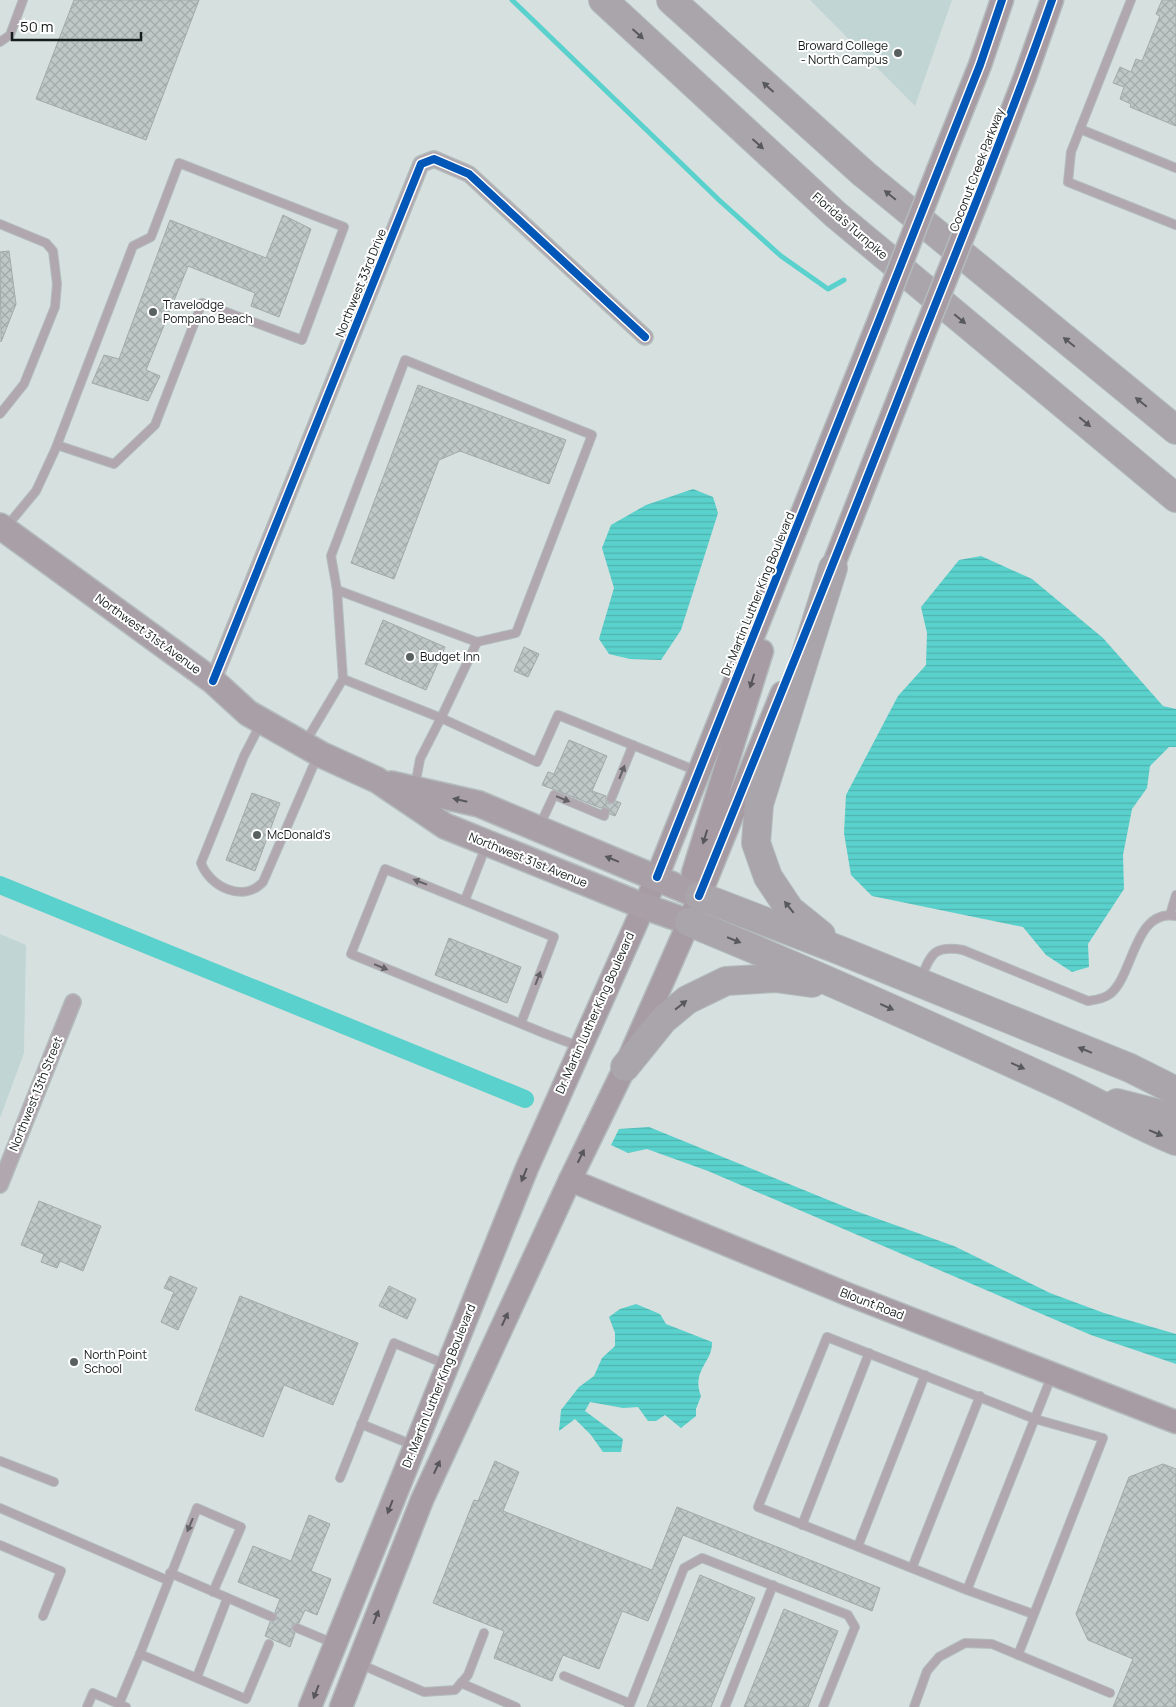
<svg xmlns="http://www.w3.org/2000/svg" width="1176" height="1707" font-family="Manrope,sans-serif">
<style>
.built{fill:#c1d6d4}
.water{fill:url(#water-rules)}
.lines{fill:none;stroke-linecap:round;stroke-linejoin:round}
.stream{stroke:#5ad1cc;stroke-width:5}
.canal{stroke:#5ad1cc;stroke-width:18}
.building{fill:url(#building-cross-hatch);stroke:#a1aaa9}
.lane-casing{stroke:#b3bcbb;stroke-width:10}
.street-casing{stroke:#b3bcbb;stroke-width:18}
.secondary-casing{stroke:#b3bcbb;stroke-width:25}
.primary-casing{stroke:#b3bcbb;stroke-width:28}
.highway-casing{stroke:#b3bcbb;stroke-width:30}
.lane{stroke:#b1a8af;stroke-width:8}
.street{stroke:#b1a8af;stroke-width:15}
.secondary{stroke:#a89ca4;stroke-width:22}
.primary{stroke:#a99fa7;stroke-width:25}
.highway{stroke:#aaa4ab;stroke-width:28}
.secondary-bridge-casing{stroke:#b3bcbb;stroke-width:25;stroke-linecap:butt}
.secondary-bridge{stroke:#a89ca4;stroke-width:22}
.cycleway-casing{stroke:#fff;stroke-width:11}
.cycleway{stroke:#0057b8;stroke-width:8}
.oneway{fill:#58595c}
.oneway2{fill:#575659}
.oneway3{fill:#636265}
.oneway4{fill:#58575a}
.poi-dot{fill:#586160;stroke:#fff;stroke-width:2}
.labels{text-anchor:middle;stroke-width:4;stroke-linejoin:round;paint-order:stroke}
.poi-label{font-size:12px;fill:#151c1b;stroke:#fff;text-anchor:start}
.street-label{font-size:12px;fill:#151c1b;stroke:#fff}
</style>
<defs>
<pattern id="water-rules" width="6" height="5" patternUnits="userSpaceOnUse" patternTransform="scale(1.25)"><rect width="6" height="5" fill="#5ad1cc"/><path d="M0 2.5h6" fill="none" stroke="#4db3af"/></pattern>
<pattern id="building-cross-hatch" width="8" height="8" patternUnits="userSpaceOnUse" patternTransform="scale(1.25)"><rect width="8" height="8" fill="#bfc8c7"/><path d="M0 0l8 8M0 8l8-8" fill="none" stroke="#a3abaa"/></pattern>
</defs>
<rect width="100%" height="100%" fill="#d5e0df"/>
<g class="built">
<path d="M810,0h142l-37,106z"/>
<path d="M0,934l26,11 -2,108 -24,65z"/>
</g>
<g class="water">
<path d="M693,489l20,8 5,16 -37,117 -20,30 -31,-1 -21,-5 -10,-15 15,-51 -12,-40 9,-23 35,-20z"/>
<path d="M981,556l51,23 71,59 60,68 13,3v38h-7l-19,19 -3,22 -15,21 -9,46 1,34 -36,55 1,23 -17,5 -26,-17 -23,-28 -151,-31 -21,-21 -7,-42 2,-38 52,-99 28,-31 1,-32 -6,-26 38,-47z"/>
<path d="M649,1127l204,83 101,36 96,47 54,20 72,21v30l-85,-29 -383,-164 -61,-22 -19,4 -17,-8 8,-16z"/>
<path d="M636,1304l24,10 6,10 46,18c1,20 -21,28 -11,54l-5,13v7l-15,12 -16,-13 -9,6h-8l-10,-14 -15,1 -33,-6 -5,9 38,28 -2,13h-18l-12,-17 -16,-16 -16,12 2,-21 18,-23 15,-11 8,-18 13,-12v-13l-6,-16 11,-8z"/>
</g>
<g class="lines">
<path class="stream" d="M512,0l207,200 62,56 47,33 16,-9"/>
<path class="canal" d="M0,885l525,214"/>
</g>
<g class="building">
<path d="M74,0h125l-53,140 -110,-41z"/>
<path d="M1162,0h14v126l-46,-19 1,-3 -11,-5 4,-12 -11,-4 7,-16 11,5 5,-13 6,2 18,-45 -4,-2z"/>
<path d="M283,215l28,14 -32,88 -28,-11 4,-13 -67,-27 -42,104 14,6 -12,25 -56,-18 12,-28 15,4 51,-139 96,38z"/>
<path d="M9,251l7,53 -15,38 -1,-90z"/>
<path d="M418,385l148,55 -17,44 -89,-33 -21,9 -45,119 -43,-16z"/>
<path d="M383,620l62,27 -19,43 -61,-26z"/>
<path d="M524,647l15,7 -11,23 -14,-6z"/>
<path d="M569,740l38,16 -15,35 14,5v6l3,2 7,-3 5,2 -6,13 -5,-2 -3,-7 -6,1 -59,-23 6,-13 6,2z"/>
<path d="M252,793l28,10 -25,68 -29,-11z"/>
<path d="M449,938l72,29 -14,36 -72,-28z"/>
<path d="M39,1201l62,25 -18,45 -23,-10 -3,7 -16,-6 3,-8 -23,-9z"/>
<path d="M170,1276l27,12 -19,42 -17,-8 13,-30 -10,-4z"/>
<path d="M389,1286l27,13 -9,20 -28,-13z"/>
<path d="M240,1296l118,47 -25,62 -49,-20 -21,52 -68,-27z"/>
<path d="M495,1461l24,11 -16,39 149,59 25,-63 203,81 -8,23 -189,-76 -35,86 -26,-10 -23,58 -36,-14 -11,26 -58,-23 10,-27 -71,-28 41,-103 4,1z"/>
<path d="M1163,1464l13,5v238h-63l20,-48 -45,-19 -12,-26 53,-137z"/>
<path d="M309,1515l21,9 -19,47 20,8 -14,36 -12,-5 -6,13 -7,2 3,8 -5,14 -25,-11 5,-14 7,-3 -2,-7 5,-13 -42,-17 15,-36 38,15z"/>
<path d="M700,1575l55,23 -44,109h-64z"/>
<path d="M784,1609l54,22 -30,76h-64z"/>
</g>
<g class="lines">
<g class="lane-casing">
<g id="lane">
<path d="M1131,0l-60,152 -3,30 108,43"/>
<path d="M0,42l10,-7 13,-35"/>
<path d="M1080,129l96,39"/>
<path d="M0,224l46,19 7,8 4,33 -2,23 -31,77 -24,30"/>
<path d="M7,526l29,-35 19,-41 2,-5 76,-199 18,-9 28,-74 165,64 -42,113 -100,-37 -47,122 -41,39 -57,-19"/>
<path d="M337,590l6,89"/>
<path d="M260,725l-16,31 -43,107c9,24 42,40 62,19l55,-127"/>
<path d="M306,741l37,-62 98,39 36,-76 -140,-52 -6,-34 74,-196 187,75 -76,198 -39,9"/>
<path d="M415,786l5,-27 21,-41 96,44 21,-47 139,56"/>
<path d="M611,799l22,-54"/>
<path d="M539,827l15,-32 50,21 1,-4"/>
<path d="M465,900l21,-54"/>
<path d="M1170,915l6,-20"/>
<path d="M921,978c10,-24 13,-33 42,-28l125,51c7,-1 16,-2 22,-7 24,-19 24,-86 66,-78"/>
<path d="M521,1023l33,-86 -169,-68 -34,85 195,80 32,12"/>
<path d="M361,1424l52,21"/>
<path d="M0,1461l54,21"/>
<path d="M340,1478l54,-135 51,21"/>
<path d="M0,1508l167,72"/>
<path d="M802,1525l67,-172"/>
<path d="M0,1545l61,26 -18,45"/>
<path d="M858,1546l67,-171"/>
<path d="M912,1568l68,-172"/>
<path d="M170,1573l102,44"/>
<path d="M967,1590l66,24"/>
<path d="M213,1592l28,-65 -44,-19 -57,146 106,45 23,-55"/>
<path d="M297,1628l36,15"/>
<path d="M1018,1655l85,-217 -68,-19 -208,-82 -69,170 209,83 85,-215"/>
<path d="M360,1664l64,28 31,-2 13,-15 16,-42"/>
<path d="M564,1676l65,27"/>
<path d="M197,1677l30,-78"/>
<path d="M461,1683l55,24"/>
<path d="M119,1704l21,-50"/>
<path d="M87,1707l6,-14 33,14"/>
<path d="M629,1707l55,-139 18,-10 146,57 7,12 -32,80"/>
<path d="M725,1707l48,-122"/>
<path d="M914,1707l13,-36 12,-14 26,-14 27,1 118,49"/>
</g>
</g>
<g class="street-casing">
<g id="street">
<path d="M213,681l208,-517 13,-5 35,15 176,163"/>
<path d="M0,1185l73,-183"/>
</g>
</g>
<g class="secondary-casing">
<g id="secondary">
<path d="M938,170l42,-105 22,-65"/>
<path d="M983,186l42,-109 27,-77"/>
<path d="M826,584l93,-238"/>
<path d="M696,886l-3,-13 69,-222"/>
<path d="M570,1180l277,114 329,128"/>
<path d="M310,1707l217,-539 130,-291 223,-559"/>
<path d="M341,1707l81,-207 148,-320 55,-113 64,-145 93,-229"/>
</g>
</g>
<g class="primary-casing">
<g id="primary">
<path d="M0,526l213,155 35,32 74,42 55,25 68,46 198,80 46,16"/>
<path d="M391,784l88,20 220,92"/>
</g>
</g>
<g class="highway-casing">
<g id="highway">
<path d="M603,0l232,214 341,284"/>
<path d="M671,0l193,174 312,256"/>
<path d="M699,896l140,54 291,118 46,23"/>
<path d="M689,922c125,51 248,107 371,163 39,18 76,40 116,56"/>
<path d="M821,935l-31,-25 -22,-33 -12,-34 3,-39 74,-236"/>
<path d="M625,1067l38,-47 24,-20 39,-19 49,-3 37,5"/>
<path d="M1117,1103l59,15"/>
</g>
</g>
<use href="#lane" class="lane"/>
<use href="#street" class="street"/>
<use href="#secondary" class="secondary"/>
<use href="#primary" class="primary"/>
<use href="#highway" class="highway"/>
<g class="secondary-bridge-casing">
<g id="secondary-bridge">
<path d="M880,318l58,-148"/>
<path d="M919,346l64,-160"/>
</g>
</g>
<use href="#secondary-bridge" class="secondary-bridge"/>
<g class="cycleway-casing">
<g id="cycleway">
<path d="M213,681l208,-517 13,-5 35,15 176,163"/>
<path d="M657,877l223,-559 100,-253 22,-65"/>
<path d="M699,896c74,-182 148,-365 219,-548 46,-116 93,-230 134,-348"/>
</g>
</g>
<use href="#cycleway" class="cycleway"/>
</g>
<defs><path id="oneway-solid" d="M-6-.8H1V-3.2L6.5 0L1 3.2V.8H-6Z" transform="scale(1.25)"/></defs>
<g class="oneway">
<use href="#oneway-solid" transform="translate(638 34) rotate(42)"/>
<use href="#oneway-solid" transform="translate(768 87) rotate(-138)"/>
<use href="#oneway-solid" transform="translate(758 144) rotate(42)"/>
<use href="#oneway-solid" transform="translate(890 195) rotate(-141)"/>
<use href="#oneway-solid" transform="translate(960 319) rotate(40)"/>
<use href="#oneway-solid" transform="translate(1069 342) rotate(-141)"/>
<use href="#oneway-solid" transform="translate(1141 402) rotate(-141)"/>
<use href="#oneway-solid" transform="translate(1085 422) rotate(40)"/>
<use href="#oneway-solid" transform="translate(789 907) rotate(-129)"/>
<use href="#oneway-solid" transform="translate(734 940) rotate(22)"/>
<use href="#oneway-solid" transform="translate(681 1005) rotate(-38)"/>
<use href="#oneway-solid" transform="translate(887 1007) rotate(24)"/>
<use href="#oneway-solid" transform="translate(1085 1050) rotate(-158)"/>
<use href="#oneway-solid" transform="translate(1018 1066) rotate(24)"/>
<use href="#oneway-solid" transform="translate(1156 1133) rotate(23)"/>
</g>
<g class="oneway2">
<use href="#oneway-solid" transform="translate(752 681) rotate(107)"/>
<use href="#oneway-solid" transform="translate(705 837) rotate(107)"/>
<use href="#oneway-solid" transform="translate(581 1156) rotate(-64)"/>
<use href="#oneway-solid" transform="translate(524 1175) rotate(112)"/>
<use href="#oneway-solid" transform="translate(505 1319) rotate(-65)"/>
<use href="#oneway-solid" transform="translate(437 1467) rotate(-65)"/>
<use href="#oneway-solid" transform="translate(390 1507) rotate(111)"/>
<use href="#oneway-solid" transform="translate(376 1617) rotate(-69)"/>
<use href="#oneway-solid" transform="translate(316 1692) rotate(111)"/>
</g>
<g class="oneway3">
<use href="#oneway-solid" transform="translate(622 772) rotate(-68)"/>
<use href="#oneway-solid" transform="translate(563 799) rotate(22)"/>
<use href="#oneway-solid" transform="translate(420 882) rotate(-159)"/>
<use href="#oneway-solid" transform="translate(381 967) rotate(22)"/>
<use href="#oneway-solid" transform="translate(538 978) rotate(-69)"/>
<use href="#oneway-solid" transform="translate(190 1525) rotate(113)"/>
</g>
<g class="oneway4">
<use href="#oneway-solid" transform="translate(460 800) rotate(-167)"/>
<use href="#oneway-solid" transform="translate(612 859) rotate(-158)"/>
</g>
<g class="poi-dot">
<circle cx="898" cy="53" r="5"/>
<circle cx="153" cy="312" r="5"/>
<circle cx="410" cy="657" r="5"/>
<circle cx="257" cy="835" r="5"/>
<circle cx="74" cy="1362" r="5"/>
</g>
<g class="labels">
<g class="poi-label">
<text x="888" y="50" text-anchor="end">Broward College<tspan x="888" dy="14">- North Campus</tspan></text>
<text x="163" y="309">Travelodge<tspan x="163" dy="14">Pompano Beach</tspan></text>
<text x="420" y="661">Budget Inn</text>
<text x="267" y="839">McDonald's</text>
<text x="84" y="1359">North Point<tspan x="84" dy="14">School</tspan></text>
</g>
<g class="street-label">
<text transform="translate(977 170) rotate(-69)" y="4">Coconut Creek Parkway</text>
<text transform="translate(850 226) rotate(41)" y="4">Florida's Turnpike</text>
<text transform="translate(361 283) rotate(-68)" y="4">Northwest 33rd Drive</text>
<text transform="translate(758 594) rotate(-68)" y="4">Dr. Martin Luther King Boulevard</text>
<text transform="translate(148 634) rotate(36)" y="4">Northwest 31st Avenue</text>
<text transform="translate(528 860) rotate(22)" y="4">Northwest 31st Avenue</text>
<text transform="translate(595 1013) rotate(-66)" y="4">Dr. Martin Luther King Boulevard</text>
<text transform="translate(36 1094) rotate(-68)" y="4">Northwest 13th Street</text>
<text transform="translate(872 1304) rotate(21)" y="4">Blount Road</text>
<text transform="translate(439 1386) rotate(-68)" y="4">Dr. Martin Luther King Boulevard</text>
</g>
</g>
<path d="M12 32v8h129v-8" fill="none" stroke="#151c1b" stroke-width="2.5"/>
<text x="20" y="32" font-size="15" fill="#151c1b" stroke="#ffffff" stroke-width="4" paint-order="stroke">50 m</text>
</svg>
